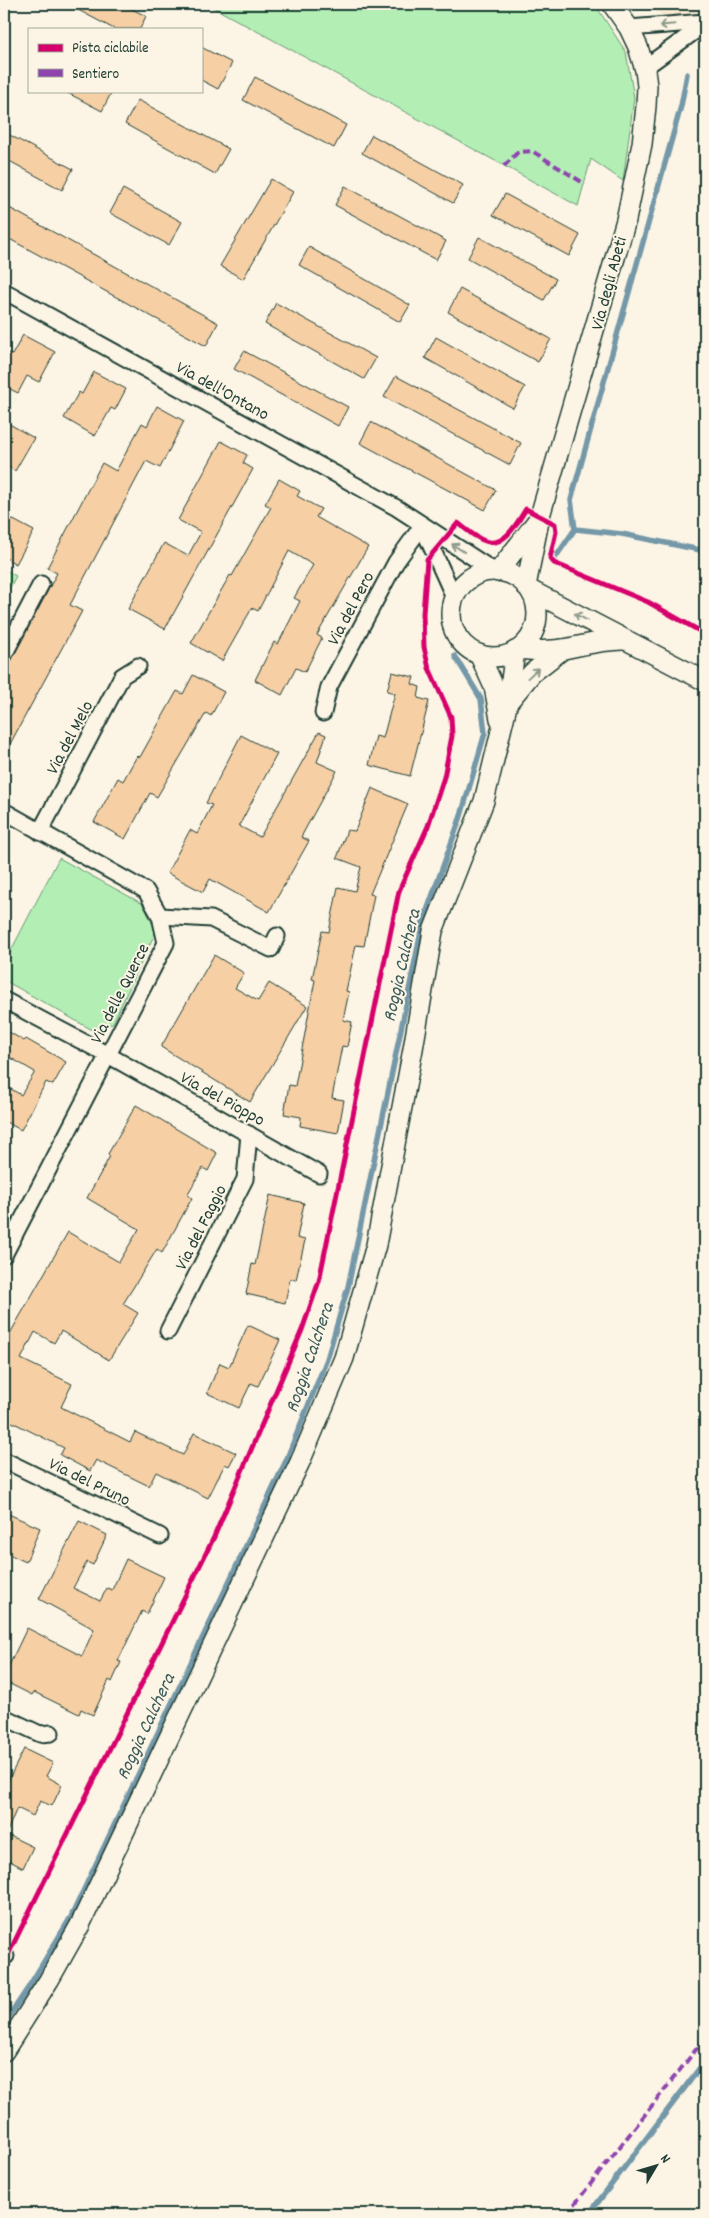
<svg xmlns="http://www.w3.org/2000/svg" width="709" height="2218" font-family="Dekko,sans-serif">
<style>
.built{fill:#faead2}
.green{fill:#b3efb5;stroke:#699674}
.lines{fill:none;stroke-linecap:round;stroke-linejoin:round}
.stream{stroke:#7498a9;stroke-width:5.5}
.building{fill:#f6cfa5;stroke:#1f3d34}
.minor-casing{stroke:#1f3d34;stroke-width:19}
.tertiary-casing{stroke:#1f3d34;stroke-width:22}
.minor{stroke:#fcf5e5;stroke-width:15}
.tertiary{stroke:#fcf5e5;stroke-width:19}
.quiet{stroke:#8e44ad;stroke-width:4;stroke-dasharray:8 4;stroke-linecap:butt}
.cycleway-casing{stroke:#fcf5e5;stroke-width:8}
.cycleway{stroke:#d6006c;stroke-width:5}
.oneway{stroke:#8e998c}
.labels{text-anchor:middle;stroke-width:4;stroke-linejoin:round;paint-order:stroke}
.street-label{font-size:18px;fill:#1f3d34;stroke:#fcf5e5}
.water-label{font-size:19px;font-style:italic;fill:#3b5b5b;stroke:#fcf5e5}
</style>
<rect width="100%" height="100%" fill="#fcf5e5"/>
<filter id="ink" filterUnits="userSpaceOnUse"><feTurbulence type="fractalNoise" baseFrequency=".02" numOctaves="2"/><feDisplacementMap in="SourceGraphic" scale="10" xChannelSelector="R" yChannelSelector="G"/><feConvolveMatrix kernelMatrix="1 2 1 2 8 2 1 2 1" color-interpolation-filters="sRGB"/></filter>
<g filter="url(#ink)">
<path class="built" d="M643,4h62v36z"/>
<g class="green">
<path d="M207,4h385l4,2 30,46 8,46 -11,83 -32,-22 -13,47z"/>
<path d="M4,569l12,7 -12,23z"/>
<path d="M59,858l84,46 13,27 -43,92 -19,8 -90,-51v-16z"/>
</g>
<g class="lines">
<g class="stream">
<path d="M575,529l-4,-29 110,-394 6,-32"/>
<path d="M555,558l20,-29 47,5 83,17"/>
<path d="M4,2024l24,-36 43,-71 214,-454 42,-104 21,-72 75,-365 38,-106 24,-83 -4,-34 -26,-43"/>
<path d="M589,2214l116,-153"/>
</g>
</g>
<g class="building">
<path d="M67,4h55l24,12 -6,13h-26z"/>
<path d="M201,47l31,16 -14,26 -17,-9z"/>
<path d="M255,77l91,48 -12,23 -91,-48z"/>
<path d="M64,91h48l-10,20z"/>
<path d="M138,100l91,49 -14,25 -90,-50z"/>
<path d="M4,132l69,37 -11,21 -58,-32z"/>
<path d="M372,135l91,50 -10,18 -91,-50z"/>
<path d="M271,179l22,13 -50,87 -23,-13z"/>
<path d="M345,186l101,55 -10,19 -101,-55z"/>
<path d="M123,189l59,33 -13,23 -59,-32z"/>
<path d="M505,194l75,41 -11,21 -76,-41z"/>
<path d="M4,205l214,118 -12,23 -202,-110z"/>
<path d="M479,237l77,42 -12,21 -76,-42z"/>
<path d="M309,247l101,58 -10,17 -101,-57z"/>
<path d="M460,289l91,50 -13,23 -90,-50z"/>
<path d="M276,303l100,55 -12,21 -99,-55z"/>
<path d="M23,335l32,17 -16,30 -12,-6 -9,17 -14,-7v-35l8,4z"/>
<path d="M436,337l89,50 -12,21 -88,-50z"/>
<path d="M244,351l104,56 -10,19 -104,-57z"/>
<path d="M94,372l32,17 -11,21 -4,-2 -16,28 -31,-18 15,-26 3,2z"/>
<path d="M396,376l125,67 -11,22 -126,-68z"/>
<path d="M157,406l27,15 -24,47 -14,-7 -76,144 12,6 -78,144v-83l8,-13 45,-86 -10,-5 55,-105 14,8 26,-48 5,3z"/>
<path d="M4,421l30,17 -19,33 -11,-7z"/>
<path d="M371,422l125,68 -11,20 -125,-67z"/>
<path d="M221,441l26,14 -4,8 10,6 -88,160 -37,-20 36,-66 24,13 13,-24 -23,-12z"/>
<path d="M279,479l21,12 -3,5 24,13 -5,8 52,30 -51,88 5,3 -17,34 -9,-4 -14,27 -27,-15 19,-38 4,2 22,-43 -6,-3 19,-33 -24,-14 -31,60 -6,-3 -30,53 -31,-18 39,-68 2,1 39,-69 -6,-3z"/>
<path d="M4,515l30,16 -18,33 -12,-7z"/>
<path d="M392,672l22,5 -2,7 8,3 -2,11 11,3 -19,75 -41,-11 7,-29 7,2 12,-45 -8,-2z"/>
<path d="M193,675l31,17 -13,24 -5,-3 -49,84 -7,-4 -25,46 -31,-17 24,-44 5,3 14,-25 3,1 37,-66 6,3z"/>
<path d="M319,732l7,3 -9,27 20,9 -36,66 8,4 -40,71 -59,-33 -7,13 -36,-19 23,-43 7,4 15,-29 -6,-2 35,-68 36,19 -38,72 21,11z"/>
<path d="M372,788l36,16 -38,90 4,1 -10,51 -8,-1 -10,46 3,1 -6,28 9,2 -5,25 -5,-1 -10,52 12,2 -6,33 -38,-7 1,-9 -17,-3 5,-29 6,1 20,-106 -3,-1 10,-48 7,1 9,-45 17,4 6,-24 -24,-9 10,-28 8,1z"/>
<path d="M214,955l30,18 -9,15 23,13 11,-18 38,23 -57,96 -89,-55z"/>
<path d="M4,1029l20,12 2,-2 40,23 -13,23 -7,-3 -25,48 -17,-9v-29l4,2 3,-5 10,6 14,-23 -31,-18z"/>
<path d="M136,1105l81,48 -9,18 -5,-3 -16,27 5,3 -30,55 -5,-4 -34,55 15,9 -29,47 -48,-29 -7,12 -19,-11 -14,27 51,25 -11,23 69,35 5,-10 48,23 11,-22 42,20 -7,13 -4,-2 -17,34 -52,-26 -7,14 -53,-26 -6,11 -30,-16 4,-7 -60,-30v-74l64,-112 51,30 20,-33 -52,-31 23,-42 -2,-2z"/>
<path d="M270,1195l34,8 -7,35 8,2 -9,40 -6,-1 -5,24 -39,-9 6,-30 3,1z"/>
<path d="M248,1325l32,15 -22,46 -7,-3 -12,25 -32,-15 13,-30 9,4z"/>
<path d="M4,1512l36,16 -14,34 -22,-10z"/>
<path d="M79,1521l28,14 -14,30 -6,-3 -14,26 27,13 7,-13 5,2 14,-31 38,18 -17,37 -5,-3 -24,50 3,1 -9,20 -3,-2 -16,35 -12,-6 -2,5 -45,-22 -2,3 -28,-14v-5l23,-48 55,28 12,-27 -55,-30z"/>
<path d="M24,1749l29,14 -7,13 16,9 -10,21 -12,-5 -7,15 -16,-8 -11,26 27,13 -10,21 -19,-10v-78l4,1z"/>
</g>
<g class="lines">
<g class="minor-casing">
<g id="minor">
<path d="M629,28l76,-6"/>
<path d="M644,68l61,-44"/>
<path d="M4,291l393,217 97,63"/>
<path d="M422,526l32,71"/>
<path d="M4,655l37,-71"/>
<path d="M323,713l6,-26 67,-125 26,-36"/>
<path d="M4,811l142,80 14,25 6,27 -162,312"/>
<path d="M40,832l82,-156 16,-10"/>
<path d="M160,916l51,3 60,30 6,-13"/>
<path d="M4,1000l104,55 211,119"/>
<path d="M168,1331l77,-152 4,-45"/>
<path d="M4,1460l156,76"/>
<path d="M4,1717l36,17 11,-1"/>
<path d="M4,1954l2,2"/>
</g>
</g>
<g class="tertiary-casing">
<g id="tertiary">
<circle cx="494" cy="614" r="43"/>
<path d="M498,572l39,-51"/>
<path d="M526,586l14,-70 86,-296 16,-76 4,-38 1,-20 -2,-16 -7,-23 -9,-19 -17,-24"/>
<path d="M530,590l175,91"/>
<path d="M520,649c15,2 29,2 44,0 20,-4 38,-9 59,-9"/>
<path d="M479,654l15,33 6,32"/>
<path d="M509,701l23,-28 31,-24"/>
<path d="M4,2051l45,-71 31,-55 220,-463 44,-104 32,-113 37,-196 20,-118 51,-130 24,-99 7,-51"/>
</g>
</g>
<use href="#minor" class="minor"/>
<use href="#tertiary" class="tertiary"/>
<g class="quiet">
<path d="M504,166l14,-14 14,-1 53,33"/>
<path d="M567,2214l138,-176"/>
</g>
<g class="cycleway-casing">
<path id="cycleway" d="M4,1963l210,-426 88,-207 17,-49 80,-390 29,-65 16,-49 8,-41 -1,-19 -22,-49 -5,-21 -1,-33 4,-54 31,-37c8,6 21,18 31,19 17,3 29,-21 37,-33l29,15 1,8 -6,26 4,5 94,39 57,32"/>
</g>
<use href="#cycleway" class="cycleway"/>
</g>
<defs><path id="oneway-shaft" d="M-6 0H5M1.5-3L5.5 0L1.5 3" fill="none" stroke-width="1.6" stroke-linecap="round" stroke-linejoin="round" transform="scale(1.25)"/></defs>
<g class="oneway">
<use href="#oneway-shaft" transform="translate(667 25) rotate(175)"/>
<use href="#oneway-shaft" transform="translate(458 548) rotate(-147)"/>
<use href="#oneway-shaft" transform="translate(581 617) rotate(-152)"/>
<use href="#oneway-shaft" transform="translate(533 673) rotate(-43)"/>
</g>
</g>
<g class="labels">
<g class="street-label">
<text transform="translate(608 283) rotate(-75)" y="6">Via degli Abeti</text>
<text transform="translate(223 390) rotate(29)" y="6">Via dell'Ontano</text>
<text transform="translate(350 608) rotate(-62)" y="6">Via del Pero</text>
<text transform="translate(69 737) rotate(-62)" y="6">Via del Melo</text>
<text transform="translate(119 993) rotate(-63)" y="6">Via delle Querce</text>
<text transform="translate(223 1098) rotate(29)" y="6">Via del Pioppo</text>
<text transform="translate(200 1227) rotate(-63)" y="6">Via del Faggio</text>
<text transform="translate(90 1481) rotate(26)" y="6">Via del Pruno</text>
</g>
<g class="water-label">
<text transform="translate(400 965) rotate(-77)" y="7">Roggia Calchera</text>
<text transform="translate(308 1357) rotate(-71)" y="7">Roggia Calchera</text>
<text transform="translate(144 1726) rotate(-65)" y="7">Roggia Calchera</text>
</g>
</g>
<rect width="709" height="2218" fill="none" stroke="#fcf5e5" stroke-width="20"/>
<rect x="10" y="10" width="689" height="2198" fill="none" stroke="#1f3d34" stroke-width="2" filter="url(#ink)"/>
<rect x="28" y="28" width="175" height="65" fill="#fcf5e5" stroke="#a4ab9e"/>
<rect x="38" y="44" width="25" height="8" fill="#d6006c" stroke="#a4ab9e"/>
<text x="72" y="52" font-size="15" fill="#1f3d34">Pista ciclabile</text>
<rect x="38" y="69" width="25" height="8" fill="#8e44ad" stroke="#a4ab9e"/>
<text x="72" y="78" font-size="15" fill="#1f3d34">Sentiero</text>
<g transform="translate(656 2166) rotate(52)" stroke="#fcf5e5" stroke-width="4" paint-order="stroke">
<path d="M0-4L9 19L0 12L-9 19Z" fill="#1f3d34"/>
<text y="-8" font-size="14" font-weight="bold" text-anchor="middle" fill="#1f3d34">N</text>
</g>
</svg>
